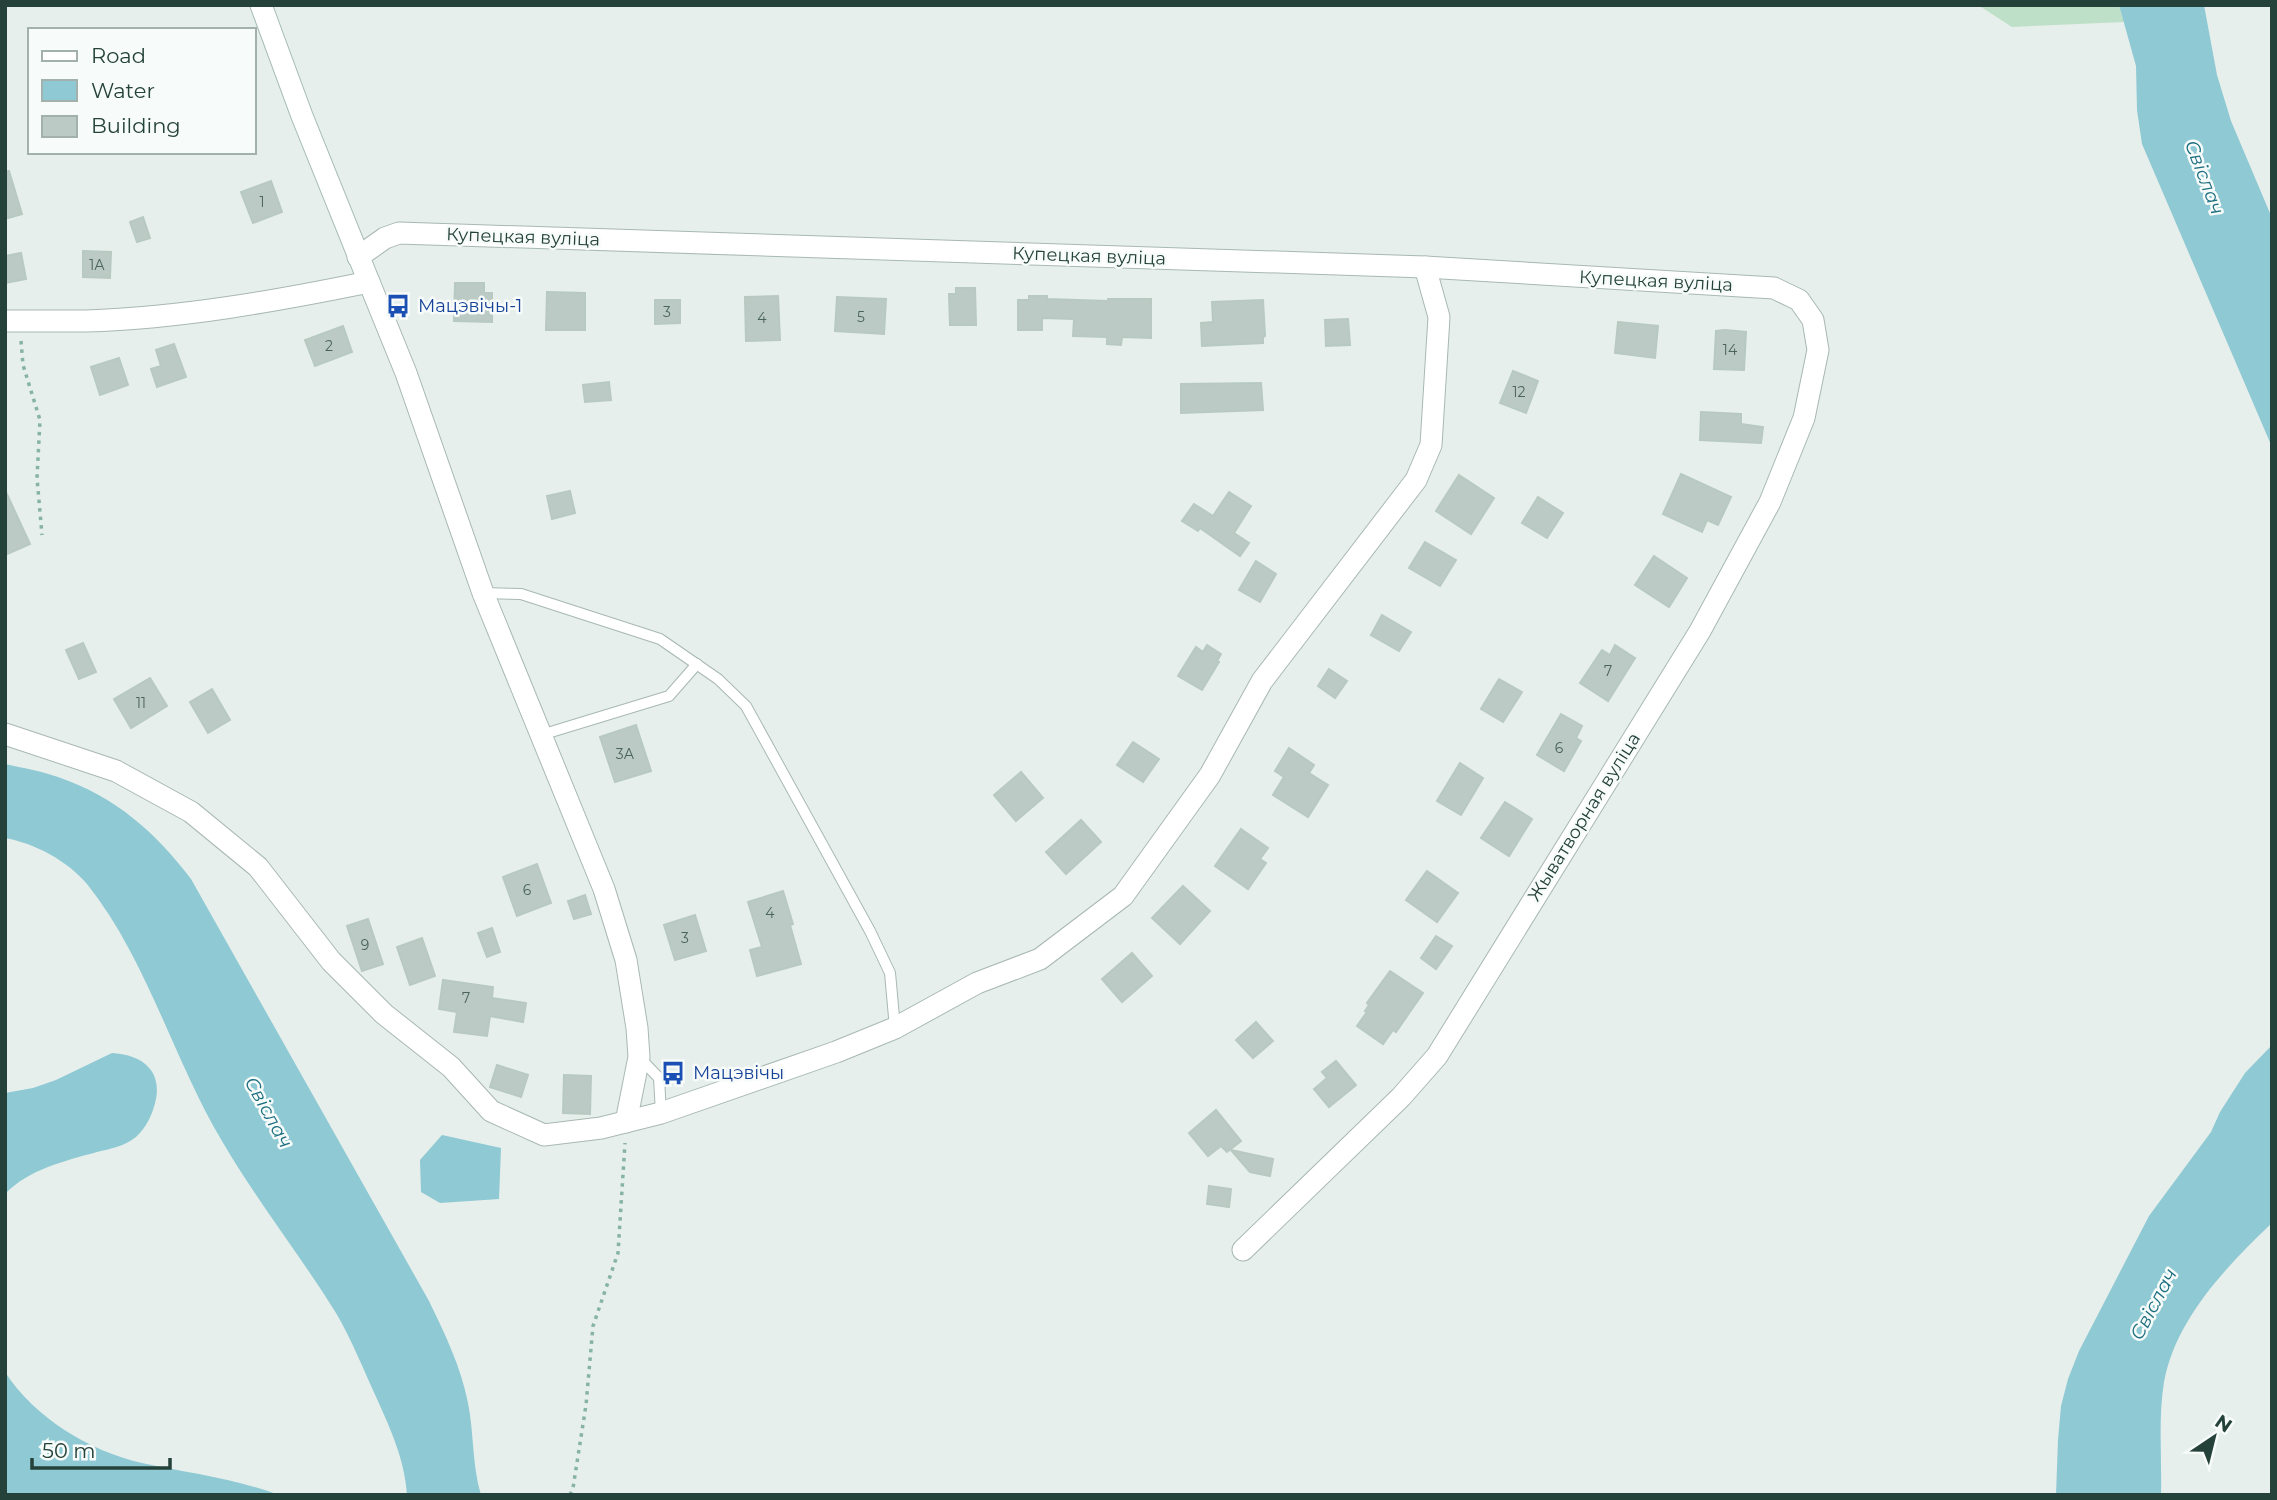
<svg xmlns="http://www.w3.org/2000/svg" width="2277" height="1500" font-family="Montserrat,sans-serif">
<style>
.green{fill:#bfe0c8}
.water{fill:#8ec9d4}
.building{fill:#bbcac4;stroke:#b8c9c2;stroke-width:2}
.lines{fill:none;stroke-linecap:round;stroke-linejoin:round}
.lane-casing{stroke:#a8b8b2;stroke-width:12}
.street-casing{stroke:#a8b8b2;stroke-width:23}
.secondary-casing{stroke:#a4bbb3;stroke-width:23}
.path{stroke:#86b3a5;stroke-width:3.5;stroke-dasharray:3.5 5;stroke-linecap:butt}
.lane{stroke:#fff;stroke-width:10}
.street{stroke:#fff;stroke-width:21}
.secondary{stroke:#fff;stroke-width:21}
.labels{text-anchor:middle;stroke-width:5;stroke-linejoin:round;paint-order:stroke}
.number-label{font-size:14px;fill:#4a645c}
.street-label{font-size:18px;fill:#24423a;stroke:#f7fbf9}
.transit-label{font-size:18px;fill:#164399;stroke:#f7fbf9;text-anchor:start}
.water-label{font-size:19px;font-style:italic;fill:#1c6f80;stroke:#f7fbf9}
</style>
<rect width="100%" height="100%" fill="#e6efeb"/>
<path class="green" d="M1978,5h141l5,17 -112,5z"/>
<g class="water">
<path d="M2119,5h85l13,70 14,46 41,97v229l-130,-303 -5,-34 -1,-44z"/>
<path d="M5,764c18,4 36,7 53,13 58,20 97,55 133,102l238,422c16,33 32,66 39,102 6,30 4,62 13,92h-74c-2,-34 -16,-65 -30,-96 -13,-28 -25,-59 -41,-86 -36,-58 -79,-112 -114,-172 -49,-82 -75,-182 -135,-257 -19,-23 -53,-41 -82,-46z"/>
<path d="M2272,1045v178c-45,43 -96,95 -108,159 -6,37 -2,75 -3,113h-105l2,-55 3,-34 7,-27 11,-28 70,-135 62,-84 9,-20 25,-39z"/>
<path d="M112,1053c13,1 29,4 38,16 7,8 8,21 6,30 -3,14 -9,28 -20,38 -11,9 -26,12 -39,15 -32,9 -68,17 -92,42v-101l28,-5 23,-8z"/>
<path d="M442,1135l59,13 -2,51 -59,4 -19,-11 -1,-32z"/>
<path d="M5,1372c30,46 84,79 137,91 46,10 91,15 137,32h-274z"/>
</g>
<g class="building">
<path d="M9,171l13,43 -14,4 -3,-8v-38z"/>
<path d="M271,181l11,31 -29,11 -12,-31z"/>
<path d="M143,217l7,21 -13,4 -7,-20z"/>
<path d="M83,251l28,1 -1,26 -27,-1z"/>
<path d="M21,253l5,26 -21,4v-27z"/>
<path d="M455,283h29v10h8v29l-38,-1z"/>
<path d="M956,288h19l1,37h-26l-1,-31h7z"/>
<path d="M547,292l38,1v37h-39z"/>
<path d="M778,296l2,44 -34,1 -1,-44z"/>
<path d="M1029,296h18v3l61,2v-2h43v39l-29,-1 -1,8 -14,-1v-7l-34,-1 1,-17 -32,-1v12h-24v-30h11z"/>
<path d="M837,297l49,2 -2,35 -49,-3z"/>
<path d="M655,300h25v23l-25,1z"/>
<path d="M1263,300l2,36 -2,1v6l-61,3 -1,-23 12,-1 -1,-20z"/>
<path d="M1348,319l2,26 -24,1 -1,-26z"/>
<path d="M1618,322l40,4 -3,32 -40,-5z"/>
<path d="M343,326l9,26 -37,14 -10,-26z"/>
<path d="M1725,330l21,2 -2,38 -30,-1 2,-38z"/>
<path d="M174,344l12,33 -29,10 -6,-18 10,-3 -5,-16z"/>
<path d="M119,358l9,27 -28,10 -9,-28z"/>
<path d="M1513,371l25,10 -12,32 -26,-10z"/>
<path d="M609,382l2,18 -26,2 -2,-17z"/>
<path d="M1261,383l2,27 -82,3v-29z"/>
<path d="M1701,412l40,2v10l22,3 -2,16 -61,-3z"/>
<path d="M1681,474l50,23 -13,28 -11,-5 -5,12 -39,-18z"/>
<path d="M1459,475l35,23 -23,36 -35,-23z"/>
<path d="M5,490l25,54 -25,11z"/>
<path d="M570,491l5,22 -23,6 -5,-23z"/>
<path d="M1229,492l22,14 -17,27 15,10 -9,13 -40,-28 -2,3 -16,-10 12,-17 19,12z"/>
<path d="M1538,497l25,16 -16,25 -25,-15z"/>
<path d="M1425,542l31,18 -16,26 -31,-18z"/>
<path d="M1654,556l33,22 -18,29 -34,-22z"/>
<path d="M1256,561l20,13 -16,28 -21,-12z"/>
<path d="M1382,615l29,17 -12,19 -28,-16z"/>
<path d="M83,643l13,29 -17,7 -13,-29z"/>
<path d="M1207,645l14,9 -4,7 2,1 -17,28 -24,-14 18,-29 7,5z"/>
<path d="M1615,645l20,13 -27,43 -28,-18 22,-33 8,5z"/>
<path d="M1329,669l18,12 -12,17 -17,-12z"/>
<path d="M150,678l17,28 -36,22 -17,-29z"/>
<path d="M1499,679l23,13 -19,30 -22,-13z"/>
<path d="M212,689l18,31 -22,13 -18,-31z"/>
<path d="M1561,714l21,12 -6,12 5,3 -17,30 -27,-16z"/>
<path d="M636,725l15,46 -36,11 -15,-45z"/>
<path d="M1133,742l26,17 -16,23 -26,-17z"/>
<path d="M1289,748l25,17 -5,8 19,12 -20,32 -35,-22 11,-18 -9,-6z"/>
<path d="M1460,763l23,15 -22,37 -24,-14z"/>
<path d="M1021,772l22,26 -27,23 -22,-26z"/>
<path d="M1505,802l27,17 -23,37 -28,-18z"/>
<path d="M1081,820l20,22 -35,32 -20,-22z"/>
<path d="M1241,829l27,19 -8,11 6,4 -18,26 -33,-23z"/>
<path d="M537,864l14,39 -34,13 -14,-39z"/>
<path d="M1427,871l31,22 -21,29 -31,-22z"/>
<path d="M1183,886l27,25 -30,33 -28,-26z"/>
<path d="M783,891l10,33 -3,1 11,39 -44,12 -7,-26 12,-3 -14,-45z"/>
<path d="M585,895l6,19 -17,5 -6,-18z"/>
<path d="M695,915l11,36 -31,9 -11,-35z"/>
<path d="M368,919l15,45 -21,7 -15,-45z"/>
<path d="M492,928l8,24 -13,5 -9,-24z"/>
<path d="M1436,936l16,10 -16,23 -15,-11z"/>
<path d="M422,938l13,38 -25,9 -13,-38z"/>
<path d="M1132,953l20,23 -30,26 -20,-23z"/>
<path d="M1390,971l33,22 -27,39 -3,-2 -10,14 -26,-18 10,-14 -2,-1 4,-6 -2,-2z"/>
<path d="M443,980l50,7 -1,11 34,5 -3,19 -33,-6 -3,20 -33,-4 3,-20 -18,-3z"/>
<path d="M1256,1022l17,19 -20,17 -17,-18z"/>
<path d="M1336,1061l20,24 -27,22 -15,-18 13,-11 -5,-6z"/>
<path d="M497,1065l31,10 -7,22 -31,-10z"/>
<path d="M564,1075l27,1 -1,38 -27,-1z"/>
<path d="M1216,1110l25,31 -14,11 -6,-6 -13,10 -19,-23z"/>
<path d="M1231,1150l42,9 -3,17 -20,-4z"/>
<path d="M1209,1186l22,3 -2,18 -22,-3z"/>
</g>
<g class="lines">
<g class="lane-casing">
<g id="lane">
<path d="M483,593l38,1 139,45 58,40 28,27 124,225 20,42 5,55"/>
<path d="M541,735l128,-39 28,-32"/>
<path d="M639,1057l20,21 2,35"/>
</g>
</g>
<g class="street-casing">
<g id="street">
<path d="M358,257l27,-19 14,-5 1026,34 349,21 25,12 14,20 5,30 -14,68 -34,84 -70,129 -263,425 -36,41 -158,153"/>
<path d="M5,321c27,0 54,0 81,0 95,-3 190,-20 283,-39l37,91 77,220 121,296 22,71 11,68 2,29 -13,65"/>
<path d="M5,734l111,37 75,41 67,55 73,94 53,53 67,53 40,44 53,24 57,-7 60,-15 175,-61 59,-24 82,-45 63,-24 83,-63 87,-121 52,-94 154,-201 15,-35 8,-128 -14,-50"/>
</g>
</g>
<g class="secondary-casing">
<path id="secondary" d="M261,5l41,111 67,166"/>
</g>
<g class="path">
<path d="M21,341l2,24 17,55 -3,58 5,57"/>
<path d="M570,1495l3,-7 13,-83 7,-79 25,-73 7,-110"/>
</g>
<use href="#lane" class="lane"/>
<use href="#street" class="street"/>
<use href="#secondary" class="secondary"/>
</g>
<defs>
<g id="bus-bare" transform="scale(1.89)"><path d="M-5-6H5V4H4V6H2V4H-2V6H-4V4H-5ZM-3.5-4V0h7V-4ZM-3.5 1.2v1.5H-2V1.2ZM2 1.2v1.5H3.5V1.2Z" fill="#1a4fb4" stroke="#f7fbf9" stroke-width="2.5" paint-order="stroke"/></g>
</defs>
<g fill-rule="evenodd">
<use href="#bus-bare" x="398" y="306"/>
<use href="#bus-bare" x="673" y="1073"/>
</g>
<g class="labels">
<g class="number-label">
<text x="262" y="207">1</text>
<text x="97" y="270">1А</text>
<text x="667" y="317">3</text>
<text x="861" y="322">5</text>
<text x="762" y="323">4</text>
<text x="329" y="351">2</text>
<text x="1730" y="355">14</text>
<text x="1519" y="397">12</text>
<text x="1608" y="676">7</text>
<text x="141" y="708">11</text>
<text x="1559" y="753">6</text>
<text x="625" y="759">3А</text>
<text x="527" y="895">6</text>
<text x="770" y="918">4</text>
<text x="685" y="943">3</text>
<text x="365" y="950">9</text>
<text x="466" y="1003">7</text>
</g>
<g class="street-label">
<text transform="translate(523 237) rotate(2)" y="6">Купецкая вуліца</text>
<text transform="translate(1089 256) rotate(2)" y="6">Купецкая вуліца</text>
<text transform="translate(1656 281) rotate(3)" y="6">Купецкая вуліца</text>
<text transform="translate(1584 817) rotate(-58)" y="6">Жыватворная вуліца</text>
</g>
<g class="transit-label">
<text x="418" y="312">Мацэвічы-1</text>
<text x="693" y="1079">Мацэвічы</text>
</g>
<g class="water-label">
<text transform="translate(2205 177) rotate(69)" y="7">Свіслач</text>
<text transform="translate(269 1112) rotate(61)" y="7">Свіслач</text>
<text transform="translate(2153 1304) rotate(-62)" y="7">Свіслач</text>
</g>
</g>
<rect width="2277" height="1500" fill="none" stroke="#24423a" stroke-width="14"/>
<rect x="28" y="28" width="228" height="126" fill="#f7fbf9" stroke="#a3b1ad" stroke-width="2"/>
<rect x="42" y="51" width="35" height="10" fill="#ffffff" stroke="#a3b1ad" stroke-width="2"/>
<text x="91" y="63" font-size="21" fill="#24423a">Road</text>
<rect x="42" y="80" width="35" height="21" fill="#8ec9d4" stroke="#a3b1ad" stroke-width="2"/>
<text x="91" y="98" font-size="21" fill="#24423a">Water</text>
<rect x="42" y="116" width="35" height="21" fill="#bbcac4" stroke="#a3b1ad" stroke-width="2"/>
<text x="91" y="133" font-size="21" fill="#24423a">Building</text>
<g transform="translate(2214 1437) rotate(35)" stroke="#f7fbf9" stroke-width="5" paint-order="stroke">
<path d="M0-5L12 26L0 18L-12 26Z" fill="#24423a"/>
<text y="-10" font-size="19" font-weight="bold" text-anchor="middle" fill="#24423a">N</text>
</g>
<path d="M32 1458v10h138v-10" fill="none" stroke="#24423a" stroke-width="3.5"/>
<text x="42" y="1458" font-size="21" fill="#24423a" stroke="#f7fbf9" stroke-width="5" paint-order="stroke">50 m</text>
</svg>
